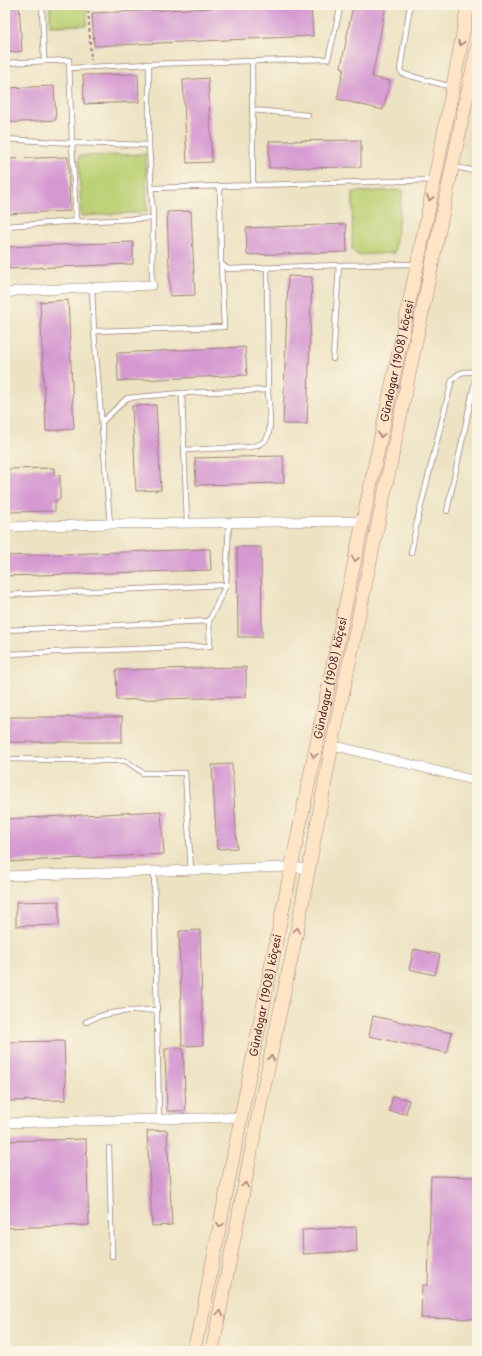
<svg xmlns="http://www.w3.org/2000/svg" width="482" height="1356" font-family="'Playpen Sans',sans-serif">
<style>
.green{fill:#bbd074;stroke:#827850}
.building{fill:#d599d2}
.lines{fill:none;stroke-linecap:round;stroke-linejoin:round}
.lane-casing{stroke:#9c8177;stroke-width:6}
.street-casing{stroke:#9c8177;stroke-width:10}
.secondary-casing{stroke:#9c8177;stroke-width:14}
.path{stroke:#9c8177;stroke-width:2;stroke-dasharray:3 3;stroke-linecap:butt}
.lane{stroke:#fff;stroke-width:4.5}
.street{stroke:#fff;stroke-width:9}
.secondary{stroke:#ffe4c6;stroke-width:13}
.oneway{stroke:#a48278}
.labels{text-anchor:middle;stroke-width:3;stroke-linejoin:round;paint-order:stroke}
.street-label{font-size:11px;fill:#4a1f2b;stroke:#fcf5e5}
</style>
<rect width="100%" height="100%" fill="#fcf5e5"/>
<filter id="ink" filterUnits="userSpaceOnUse"><feTurbulence type="fractalNoise" baseFrequency=".025" numOctaves="2"/><feDisplacementMap in="SourceGraphic" scale="8" xChannelSelector="R" yChannelSelector="G"/><feConvolveMatrix kernelMatrix="1 2 1 2 8 2 1 2 1" color-interpolation-filters="sRGB"/></filter>
<filter id="wash" filterUnits="userSpaceOnUse"><feTurbulence type="fractalNoise" baseFrequency=".012" numOctaves="4" result="noise"/><feDisplacementMap in="SourceGraphic" scale="16" xChannelSelector="R" yChannelSelector="G"/><feGaussianBlur stdDeviation="0.9" result="paint"/><feColorMatrix in="noise" values="0 0 0 0 0 0 0 0 0 0 0 0 0 0 0 0 0 1.4 0 .05"/><feComposite in="paint" operator="in"/></filter>
<g filter="url(#wash)">
<rect width="100%" height="100%" fill="#ede3c3"/>
<g class="green">
<path d="M50,5h37v20l-37,1z"/>
<path d="M146,154l1,58 -66,4 -2,-60z"/>
<path d="M403,190l-9,63 -37,2 -5,-5 1,-58z"/>
</g>
<g id="blocks">
<g class="building">
<path d="M5,5h14l3,46 -17,2z"/>
<path d="M285,5h26l2,31 -219,10 -2,-33z"/>
<path d="M353,5h33l-14,72 18,4 -7,29 -46,-11 7,-31 -3,-1z"/>
<path d="M138,74l1,28 -55,2 -1,-29z"/>
<path d="M208,78l4,84 -25,1 -4,-83z"/>
<path d="M54,86l2,34 -51,3v-35z"/>
<path d="M361,140v27l-92,1v-27z"/>
<path d="M68,157l2,54 -65,3v-55z"/>
<path d="M191,211l4,84 -25,1 -3,-84z"/>
<path d="M346,224l1,28 -100,3 -1,-27z"/>
<path d="M133,242v22l-128,5v-22z"/>
<path d="M288,276l24,1 -5,147h-24z"/>
<path d="M68,300l6,129 -28,2 -6,-129z"/>
<path d="M245,347l2,28 -129,6 -1,-28z"/>
<path d="M156,405l5,85 -25,1 -4,-85z"/>
<path d="M283,456l1,27 -88,2 -1,-27z"/>
<path d="M54,468v7h6v25h-5v11l-47,1v-43z"/>
<path d="M237,547h24l1,90h-24z"/>
<path d="M210,549l1,21 -206,6v-20z"/>
<path d="M246,667v30l-129,3 -1,-30z"/>
<rect x="5" y="717" width="117" height="25"/>
<path d="M232,764l5,84 -20,1 -5,-84z"/>
<path d="M161,811l3,43 -159,8v-43z"/>
<path d="M59,901v24l-43,1v-24z"/>
<path d="M200,930l3,115 -21,1 -3,-115z"/>
<path d="M414,949l26,6 -5,20 -26,-6z"/>
<path d="M373,1016l79,17 -5,20 -78,-17z"/>
<path d="M64,1041l2,59 -61,1v-59z"/>
<path d="M183,1048l3,63h-19l-2,-62z"/>
<path d="M393,1096l16,4 -3,14 -17,-3z"/>
<path d="M167,1130l5,95 -20,1 -5,-95z"/>
<path d="M86,1139l3,86 -84,3v-87z"/>
<path d="M431,1176l46,1v142l-56,-1 1,-33h6z"/>
<path d="M356,1227l1,24 -54,3 -1,-24z"/>
</g>
</g>
</g>
<g filter="url(#ink)">
<use href="#blocks" fill-opacity="0" stroke="#9c8177" stroke-width="1"/>
<g class="lines">
<g class="lane-casing">
<g id="lane">
<path d="M42,5l2,56"/>
<path d="M410,5l-10,65 3,4 49,13"/>
<path d="M252,61l1,124"/>
<path d="M5,63l64,-3 3,83 -67,-4"/>
<path d="M149,64l179,-5 13,-54"/>
<path d="M70,68l79,-4v81l-77,-2 4,79 77,-4 -4,-73"/>
<path d="M252,110l56,5"/>
<path d="M454,167l23,4"/>
<path d="M220,186l1,78 7,5 111,-4 77,-1"/>
<path d="M152,188l282,-8"/>
<path d="M5,226l74,-5"/>
<path d="M152,285l1,-67"/>
<path d="M92,288l2,43 130,-4 -3,-63"/>
<path d="M94,331l16,193"/>
<path d="M333,359l6,-94"/>
<path d="M102,422l25,-24 55,-5"/>
<path d="M184,450l67,-3c6,-2 13,-3 16,-9 6,-10 1,-36 1,-48"/>
<path d="M447,511l30,-139"/>
<path d="M187,523l-5,-130 86,-3 -1,-122"/>
<path d="M411,553l6,-31 35,-142c8,-9 13,-9 25,-8"/>
<path d="M5,595l221,-10"/>
<path d="M5,630l204,-9"/>
<path d="M7,654l203,-8 -1,-25 17,-36 3,-63"/>
<path d="M5,759l121,2 17,12h42l6,98"/>
<path d="M154,872l5,247"/>
<path d="M86,1022c22,-12 47,-11 71,-12"/>
<path d="M109,1148l3,108"/>
</g>
</g>
<g class="street-casing">
<g id="street">
<path d="M5,294l11,-3 136,-6"/>
<path d="M5,527l105,-3 253,-3"/>
<path d="M332,745l145,36"/>
<path d="M5,876l286,-9 18,2"/>
<path d="M5,1123l237,-6"/>
</g>
</g>
<g class="secondary-casing">
<g id="secondary">
<path id="s1" d="M193,1351l8,-28c51,-268 106,-535 162,-802 36,-171 74,-343 105,-516"/>
<path d="M212,1351l49,-250 35,-165 36,-191 145,-697"/>
</g>
</g>
<path class="path" d="M88,5l3,55"/>
<use href="#lane" class="lane"/>
<use href="#street" class="street"/>
<use href="#secondary" class="secondary"/>
</g>
<defs><path id="oneway-chevron" d="M-2-3.5L2.5 0L-2 3.5" fill="none" stroke-width="1.6" stroke-linecap="round" stroke-linejoin="round"/></defs>
<g class="oneway">
<use href="#oneway-chevron" transform="translate(461 43) rotate(100)"/>
<use href="#oneway-chevron" transform="translate(430 198) rotate(102)"/>
<use href="#oneway-chevron" transform="translate(381 435) rotate(102)"/>
<use href="#oneway-chevron" transform="translate(355 559) rotate(102)"/>
<use href="#oneway-chevron" transform="translate(314 755) rotate(102)"/>
<use href="#oneway-chevron" transform="translate(297 930) rotate(-79)"/>
<use href="#oneway-chevron" transform="translate(271 1058) rotate(-78)"/>
<use href="#oneway-chevron" transform="translate(245 1185) rotate(-79)"/>
<use href="#oneway-chevron" transform="translate(220 1225) rotate(101)"/>
<use href="#oneway-chevron" transform="translate(220 1313) rotate(-79)"/>
</g>
</g>
<g class="labels">
<g class="street-label">
<text dy="4" stroke="none"><textPath href="#s1" startOffset="1011">Gündogar (1908) köçesi</textPath></text>
<text dy="4" stroke="none"><textPath href="#s1" startOffset="687">Gündogar (1908) köçesi</textPath></text>
<text dy="4" stroke="none"><textPath href="#s1" startOffset="363">Gündogar (1908) köçesi</textPath></text>
</g>
</g>
<rect width="482" height="1356" fill="none" stroke="#fcf5e5" stroke-width="20"/>
</svg>
